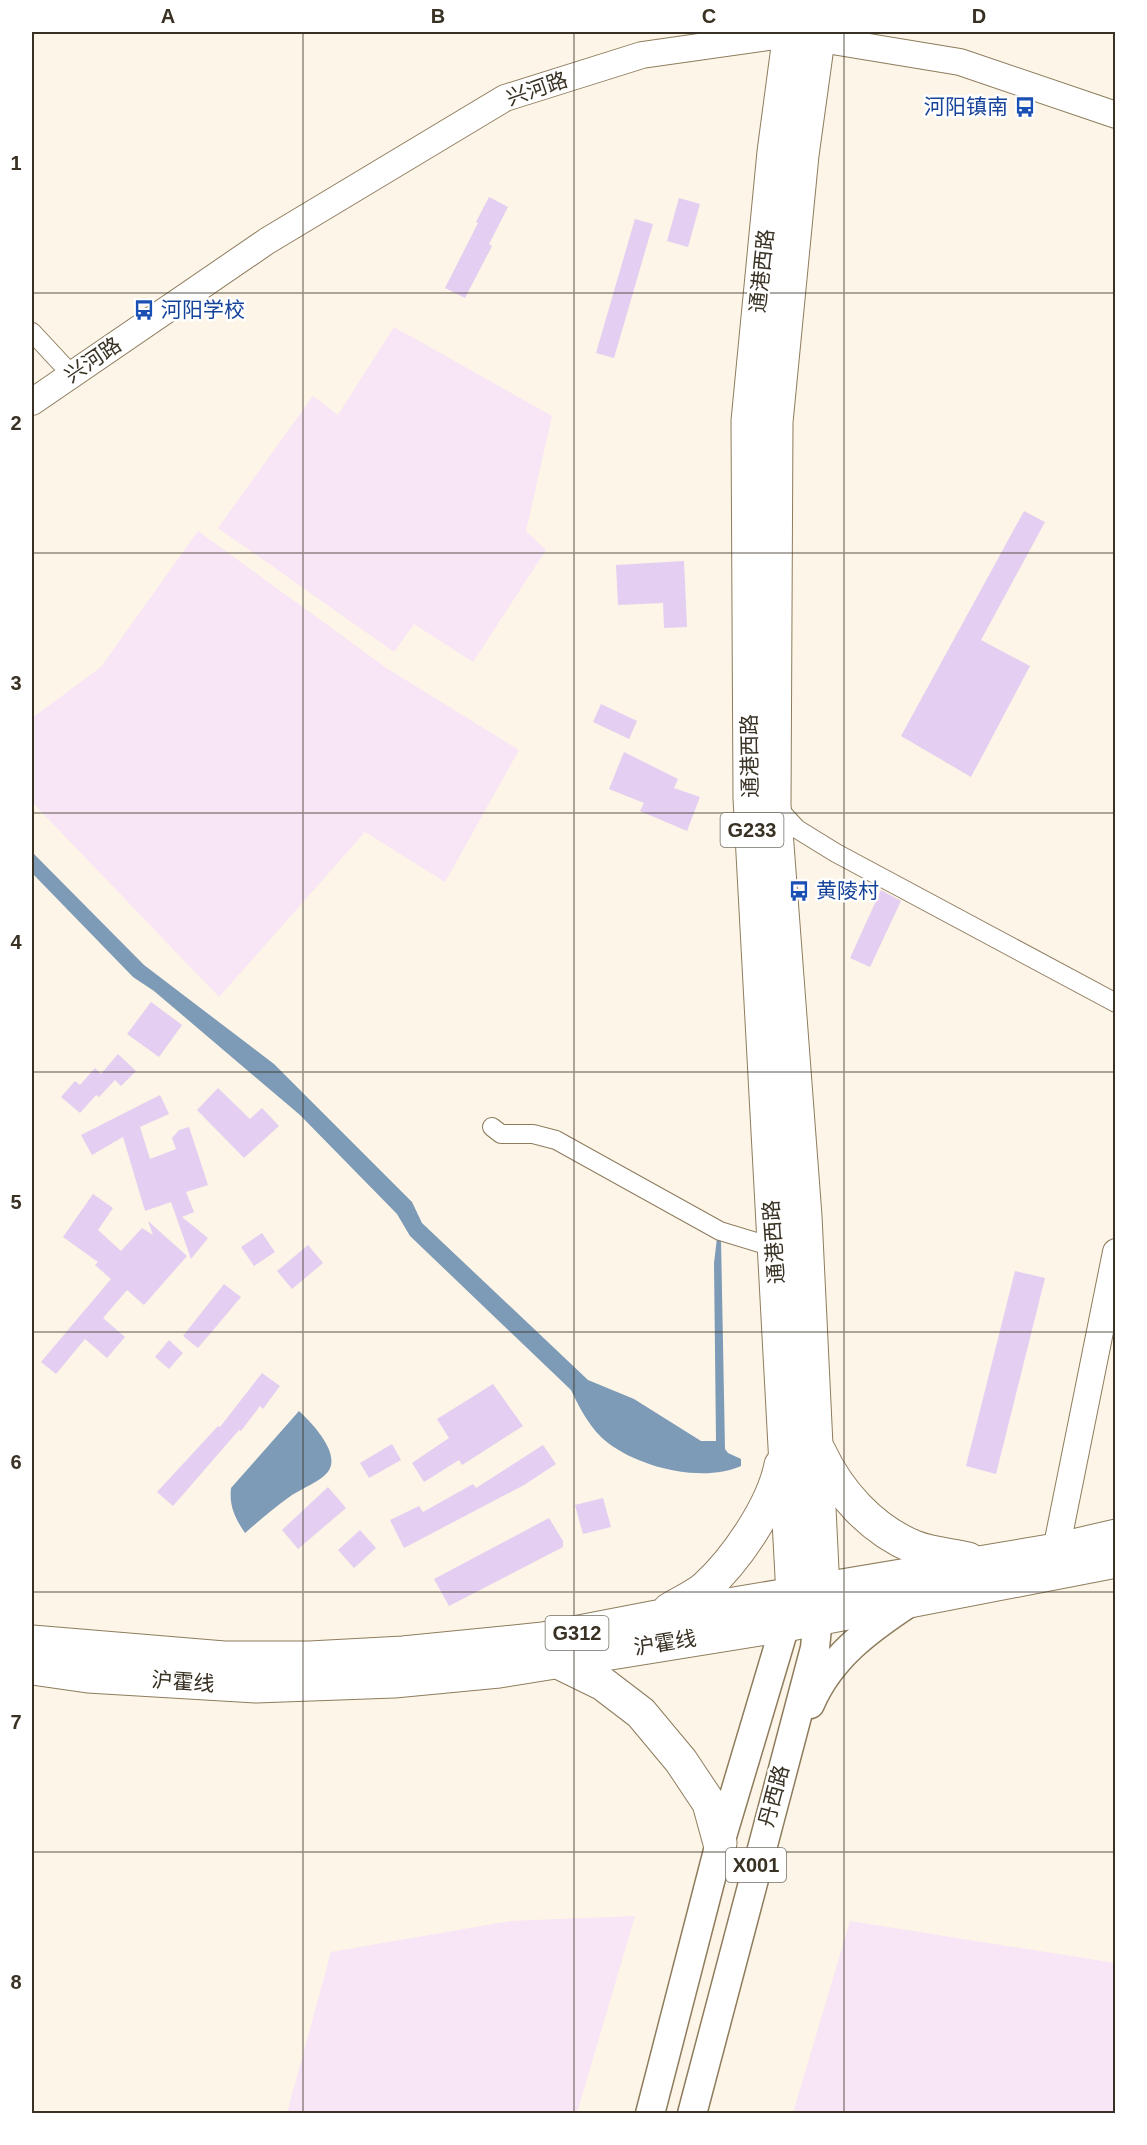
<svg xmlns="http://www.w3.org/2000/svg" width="1147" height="2145" font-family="Arial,'Noto Sans SC',sans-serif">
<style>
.industrial{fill:#f8e5f6}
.water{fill:#7d9ab6}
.building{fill:#e4cef1}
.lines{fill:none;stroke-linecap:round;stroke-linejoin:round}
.street-casing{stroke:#8e7c5d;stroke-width:20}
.secondary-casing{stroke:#8e7c5d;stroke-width:28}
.primary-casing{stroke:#8e7c5d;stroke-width:31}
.highway-casing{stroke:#8e7c5d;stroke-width:35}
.street{stroke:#fff;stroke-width:18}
.secondary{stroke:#fff;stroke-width:26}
.primary{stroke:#fff;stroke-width:28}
.highway{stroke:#fff;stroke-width:33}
.grid{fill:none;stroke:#393124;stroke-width:1.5;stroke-opacity:0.55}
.labels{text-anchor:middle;stroke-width:5;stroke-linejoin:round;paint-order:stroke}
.shield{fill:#fff;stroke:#746f66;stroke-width:1.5}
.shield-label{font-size:20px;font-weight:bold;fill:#393124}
.street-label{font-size:21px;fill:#393124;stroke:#fff}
.transit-label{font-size:21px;fill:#164399;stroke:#fff;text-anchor:start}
.neatline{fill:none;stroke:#393124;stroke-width:2}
.grid-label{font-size:20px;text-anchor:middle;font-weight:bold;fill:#393124}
</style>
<rect width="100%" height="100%" fill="#fdf5e7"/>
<g class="industrial">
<path d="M394,327l158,89 -26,115 20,19 -73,112 -59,-38 -20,28 -176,-124 95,-132 25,19z"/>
<path d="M198,531l190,138 131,81 -74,132 -80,-50 -146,165 -187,-195v-84l69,-51z"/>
<path d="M635,1916l-58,197h-290l44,-161 179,-31z"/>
<path d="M850,1921l265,42v150h-322z"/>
</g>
<g class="water">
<path d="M32,852l112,113 130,99 138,138 10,21 166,157 46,19 67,42h15l-2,-178 3,-25 4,1 4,210 3,4 13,6v7c-38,17 -100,2 -133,-23 -17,-13 -28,-34 -37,-53l-161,-154 -13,-22 -97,-99 -146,-124 -21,-14 -101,-104z"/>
<path d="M299,1411c13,12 44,44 28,62 -8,9 -24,15 -35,22 -16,11 -32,25 -47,38 -10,-15 -16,-27 -14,-45z"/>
</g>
<g class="building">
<path d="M489,197l19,10 -19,37 3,2 -27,52 -20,-10 33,-65 -2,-1z"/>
<path d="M679,198l21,6 -12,43 -21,-6z"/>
<path d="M635,219l18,5 -39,134 -18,-5z"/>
<path d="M1024,511l21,11 -64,118 49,26 -59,111 -70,-41z"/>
<path d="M684,561l3,66 -23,1 -1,-25 -45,2 -2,-40z"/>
<path d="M601,704l36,17 -8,18 -36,-17z"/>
<path d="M624,752l54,27 -4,9 26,9 -13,34 -47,-20 4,-8 -35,-14z"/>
<path d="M881,890l20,11 -31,66 -20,-9z"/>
<path d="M151,1002l31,23 -23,32 -32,-23z"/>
<path d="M118,1054l18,17 -15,15 -6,-6 -16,17 -3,-2 -16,18 -19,-16 14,-16 5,4 15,-17 6,6z"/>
<path d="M218,1088l32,31 12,-11 17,18 -35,32 -47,-48z"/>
<path d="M160,1095l9,19 -29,13 10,32 26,-10 -4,-11 7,-8 10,-3 19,58 -22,7 8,20 -12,5 26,21 -17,21 -20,-57 -26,9 -22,-74 -31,18 -11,-20z"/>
<path d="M93,1194l20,14 -15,22 23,21 21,-23 11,7 -5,-14 39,35 -43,49 -17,-15 -24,28 22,19 -18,21 -22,-19 -29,35 -15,-12 70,-83 -16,-14 3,-3 -35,-25z"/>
<path d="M262,1233l13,19 -21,14 -13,-19z"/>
<path d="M308,1245l15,18 -31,26 -15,-18z"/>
<path d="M1015,1271l30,7 -49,196 -30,-8z"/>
<path d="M224,1284l17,13 -43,51 -15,-12z"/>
<path d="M169,1340l14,13 -14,16 -14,-12z"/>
<path d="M262,1373l18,13 -17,23 -3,-3 -19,25 -2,-1 -66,76 -16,-14 61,-66 2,1z"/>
<path d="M493,1384l30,42 -61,39 -3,-5 -35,22 -12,-19 37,-25 -12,-19z"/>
<path d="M392,1444l9,16 -32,18 -9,-15z"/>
<path d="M543,1445l13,19 -32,21 -120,63 -14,-28 29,-14 4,6 50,-28 3,4z"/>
<path d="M328,1487l18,21 -48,41 -16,-19z"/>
<path d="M603,1498l8,29 -28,7 -8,-29z"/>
<path d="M549,1518l14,23v6l-114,59 -15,-27z"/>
<path d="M360,1530l16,18 -22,20 -16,-18z"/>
</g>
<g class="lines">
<g class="street-casing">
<g id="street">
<path d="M32,332l40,43"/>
<path d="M776,806l21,23 39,24 280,150"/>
<path d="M492,1127l9,7h32l23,6 164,91 56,17"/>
</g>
</g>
<g class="secondary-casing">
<g id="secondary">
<path d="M32,402l235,-161 238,-143 137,-43 148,-21 170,28 156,53"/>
<path d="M1056,1550l60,-298"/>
</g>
</g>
<g class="primary-casing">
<g id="primary">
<path d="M810,1704c20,-47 59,-75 100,-102"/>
<path d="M650,2114l70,-271 65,-218"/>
<path d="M692,2114l123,-466 3,-31"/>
</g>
</g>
<g class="highway-casing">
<g id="highway">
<path d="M819,1451c19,41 52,78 95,96 17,7 37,8 54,12"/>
<path d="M669,1610c11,-7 25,-13 36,-22 31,-28 68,-82 76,-123"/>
<path d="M818,1617l5,-26 -18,-375 -31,-411 2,-383 26,-267 17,-123"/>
<path d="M785,1625l8,-30 -43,-797 -2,-377 26,-269 16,-120"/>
<path d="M32,1642l192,16h86l93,-5 140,-14 114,-22 399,-67 60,-14"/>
<path d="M554,1660l49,24 38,29 40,48 28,42 11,40"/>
<path d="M32,1668l56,8 168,10 138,-5 105,-10 286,-46 331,-64"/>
</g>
</g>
<use href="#street" class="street"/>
<use href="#secondary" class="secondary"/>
<use href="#primary" class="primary"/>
<use href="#highway" class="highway"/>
</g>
<path class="grid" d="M303,32v2082M574,32v2082M844,32v2082M32,293h1084M32,553h1084M32,813h1084M32,1072h1084M32,1332h1084M32,1592h1084M32,1852h1084"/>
<defs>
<g id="bus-bare" transform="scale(1.62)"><path d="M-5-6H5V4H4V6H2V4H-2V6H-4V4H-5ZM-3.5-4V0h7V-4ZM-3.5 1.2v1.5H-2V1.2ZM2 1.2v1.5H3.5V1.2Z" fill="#1a4fb4" stroke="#fff" stroke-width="2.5" paint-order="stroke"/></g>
</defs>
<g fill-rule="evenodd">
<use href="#bus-bare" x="1025" y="107"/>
<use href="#bus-bare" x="144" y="310"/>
<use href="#bus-bare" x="799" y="891"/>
</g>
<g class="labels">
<g class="shield">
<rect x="720.5" y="813" width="63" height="34" rx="4.5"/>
<rect x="545.5" y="1616" width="63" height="34" rx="4.5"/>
<rect x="726" y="1848" width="60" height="34" rx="4.5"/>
</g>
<g class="shield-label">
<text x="752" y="837">G233</text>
<text x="577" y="1640">G312</text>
<text x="756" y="1872">X001</text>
</g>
<g class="street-label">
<text transform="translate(537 89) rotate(-19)" y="7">兴河路</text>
<text transform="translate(762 271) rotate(-84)" y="7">通港西路</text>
<text transform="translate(93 360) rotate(-34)" y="7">兴河路</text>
<text transform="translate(750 756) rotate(-91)" y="7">通港西路</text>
<text transform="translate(774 1242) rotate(-94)" y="7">通港西路</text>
<text transform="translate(665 1643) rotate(-9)" y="7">沪霍线</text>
<text transform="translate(183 1682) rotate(4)" y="7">沪霍线</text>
<text transform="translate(774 1796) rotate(-75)" y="7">丹西路</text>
</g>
<g class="transit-label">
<text x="1008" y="114" text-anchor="end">河阳镇南</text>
<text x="161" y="317">河阳学校</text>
<text x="816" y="898">黄陵村</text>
</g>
</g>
<rect width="1147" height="2145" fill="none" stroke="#ffffff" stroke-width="66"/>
<rect x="33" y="33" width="1081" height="2079" class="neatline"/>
<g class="grid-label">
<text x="168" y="23">A</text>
<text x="438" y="23">B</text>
<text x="709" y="23">C</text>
<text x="979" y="23">D</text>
<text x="16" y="170">1</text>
<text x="16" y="430">2</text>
<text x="16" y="690">3</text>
<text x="16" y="949">4</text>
<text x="16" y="1209">5</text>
<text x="16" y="1469">6</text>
<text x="16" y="1729">7</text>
<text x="16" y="1989">8</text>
</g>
</svg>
